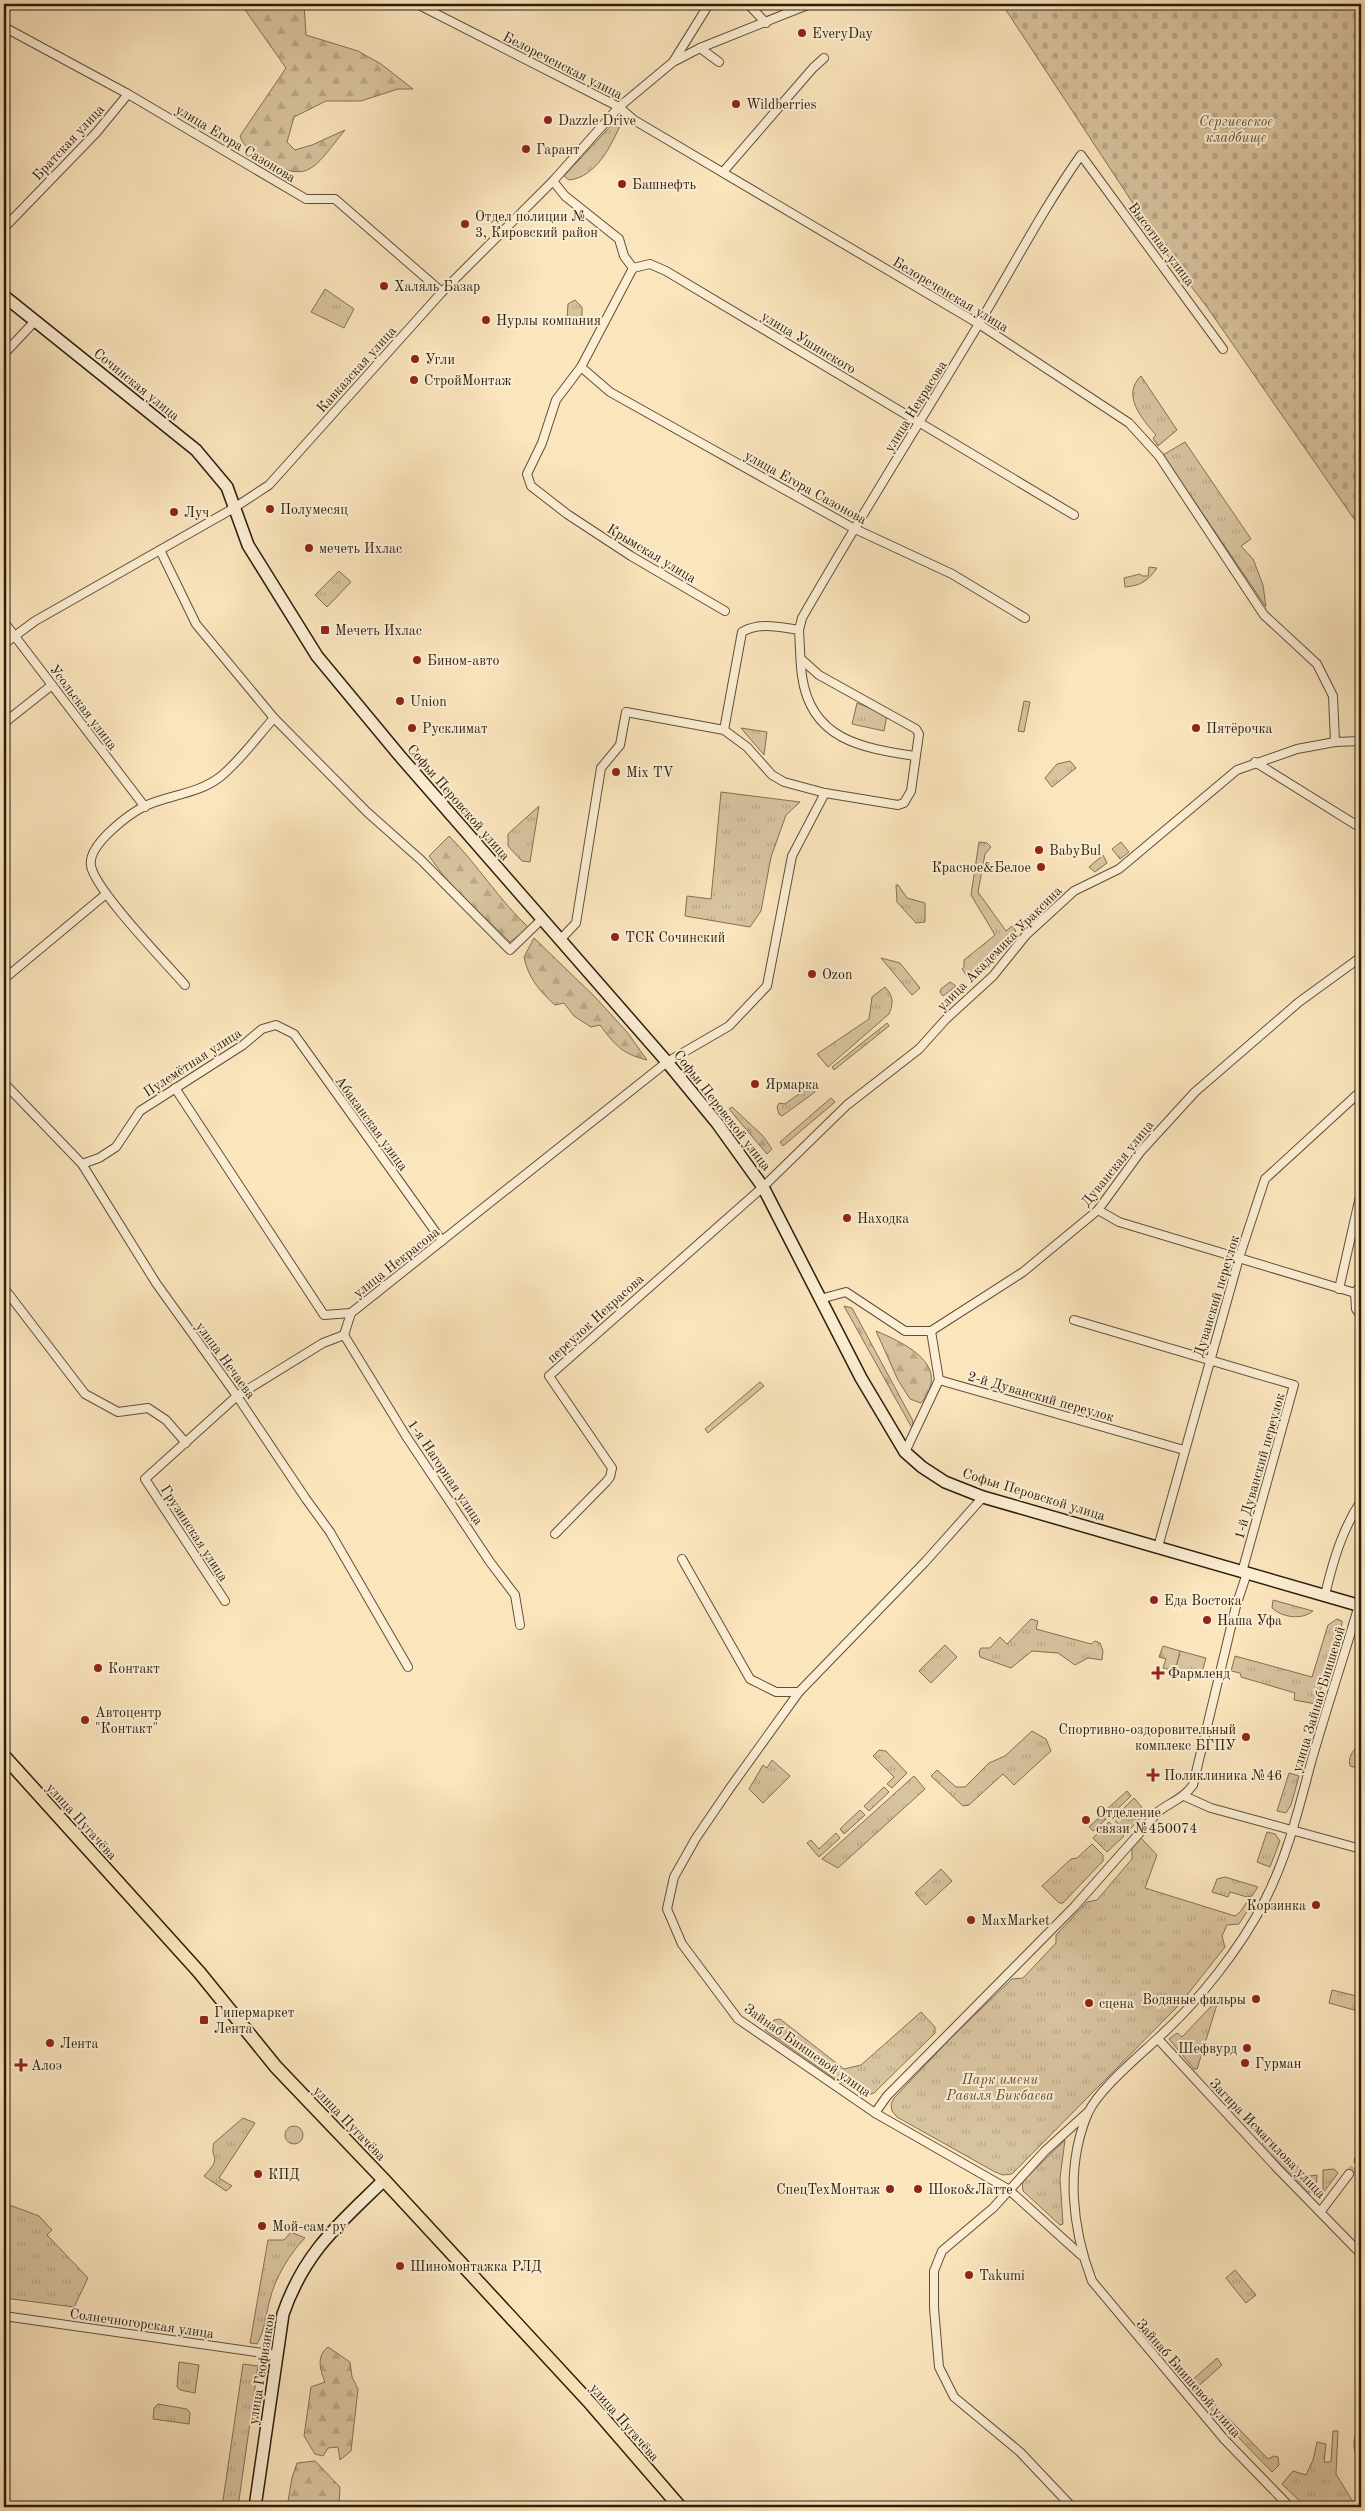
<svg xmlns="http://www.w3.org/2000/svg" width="1365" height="2511" font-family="'Old Standard TT',serif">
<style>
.grass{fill:url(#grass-tufts);stroke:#827056}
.forest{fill:url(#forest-firs);stroke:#827056}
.cemetery{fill:url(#cemetery-stones);stroke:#827056}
.pitch{fill:#d8c39f;stroke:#827056}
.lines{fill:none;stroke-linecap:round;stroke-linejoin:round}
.street-tunnel{stroke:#d1bd9a;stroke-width:8;stroke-dasharray:8 4;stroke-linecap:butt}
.street-casing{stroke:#5f4f38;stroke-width:10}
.secondary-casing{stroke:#2b1d0c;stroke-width:14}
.primary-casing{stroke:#2b1d0c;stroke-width:15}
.street{stroke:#fceed4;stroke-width:8}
.secondary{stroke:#fceed4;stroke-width:11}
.primary{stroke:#fbe5bd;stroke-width:12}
.poi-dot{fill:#8f2418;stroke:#fceed4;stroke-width:2}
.labels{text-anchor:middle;stroke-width:4;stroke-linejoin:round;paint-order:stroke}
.poi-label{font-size:14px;fill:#2b1d0c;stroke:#fceed4;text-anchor:start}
.street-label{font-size:14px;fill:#2b1d0c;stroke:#fceed4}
.park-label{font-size:14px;font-style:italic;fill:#5f4f38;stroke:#fceed4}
</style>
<defs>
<pattern id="grass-tufts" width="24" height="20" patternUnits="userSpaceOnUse" patternTransform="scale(1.25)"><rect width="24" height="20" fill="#d8c39f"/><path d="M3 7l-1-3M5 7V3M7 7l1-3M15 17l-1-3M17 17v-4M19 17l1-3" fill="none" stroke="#baa788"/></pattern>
<pattern id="forest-firs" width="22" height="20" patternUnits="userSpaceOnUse" patternTransform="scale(1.25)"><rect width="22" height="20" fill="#d8c39f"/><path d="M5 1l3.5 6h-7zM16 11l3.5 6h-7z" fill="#baa788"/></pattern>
<pattern id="cemetery-stones" width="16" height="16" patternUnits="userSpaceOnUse" patternTransform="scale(1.25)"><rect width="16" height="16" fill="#d8c39f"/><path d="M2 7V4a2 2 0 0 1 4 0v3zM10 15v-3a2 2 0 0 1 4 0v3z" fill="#baa788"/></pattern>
</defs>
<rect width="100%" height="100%" fill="#fbe5bd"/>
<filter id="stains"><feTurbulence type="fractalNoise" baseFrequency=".004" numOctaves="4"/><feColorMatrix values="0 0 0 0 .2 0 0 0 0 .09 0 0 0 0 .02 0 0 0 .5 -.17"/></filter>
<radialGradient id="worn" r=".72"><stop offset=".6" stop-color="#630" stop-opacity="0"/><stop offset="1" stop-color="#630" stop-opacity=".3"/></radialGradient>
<g class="grass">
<path d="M618,118l4,3c-10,23 -25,56 -53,59l-5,-4z"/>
<path d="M325,289l29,20 -10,19 -33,-16z"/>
<path d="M575,300l7,7v13l-15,-1 1,-15z"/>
<path d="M1141,376l36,54 -19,16 -5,-8 3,-3c-14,-16 -35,-40 -15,-59z"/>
<path d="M1185,442l66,97 -10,7 12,13 10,26 3,22 -103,-152z"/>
<path d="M1149,567l8,1c-9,13 -17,18 -32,19l-1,-9 16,-4 2,2h6z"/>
<path d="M339,571l12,11 -24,25 -12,-12z"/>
<path d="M1024,701l6,1 -6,30 -6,-1z"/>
<path d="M857,703l30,12 -3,16 -32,-7z"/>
<path d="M741,728l26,4 -3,23z"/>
<path d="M1070,761l6,7 -24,19 -7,-9 12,-14z"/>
<path d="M721,792l79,10 -14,13 -15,42 -10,54 -11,16 -65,-11 2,-20 24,3z"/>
<path d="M539,806l-9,56 -8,-1 -14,-15v-12z"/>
<path d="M979,842l8,1 4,4 -6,7 -7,38 28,39 6,-5 4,5 -49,45 -5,-7 2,-2v-7l31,-25 -24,-40z"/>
<path d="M1121,842l8,10 -9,7 -8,-10z"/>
<path d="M1103,855l4,8 -12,9 -6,-5z"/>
<path d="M896,885h2l9,13 18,5v19l-9,1 -19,-21z"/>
<path d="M881,958l19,5 20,25 -8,7z"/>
<path d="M950,982l6,4 -13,10 -3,-4 1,-3z"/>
<path d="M885,987c8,9 9,15 4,27l-61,53 -11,-13 52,-35 3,-22z"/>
<path d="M887,1023l2,3 -55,44 -2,-3z"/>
<path d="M810,1086l5,6 -33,24 -3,-2 -2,-7 2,-4 6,1z"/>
<path d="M831,1098l4,4 -52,44 -3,-4z"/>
<path d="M760,1382l4,4 -56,47 -3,-4z"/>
<path d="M1273,1600l40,11c-11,9 -30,7 -41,-3z"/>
<path d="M1031,1619l7,2 -2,8 55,15 4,-3 5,2 3,8 -1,9 -14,-2 -13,7 -17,-12 -26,-2 -21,17 -31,-11 -1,-5 2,-4h9l10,-11 7,7z"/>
<path d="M1337,1619l5,2v3l-26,80 -22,-4 1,-7 -54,-16 -1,-4 -9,-2 4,-15 77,21 16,-52z"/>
<path d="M945,1645l12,12 -26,26 -12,-12z"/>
<path d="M1180,1651l26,7 -6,21 -25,-8z"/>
<path d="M1032,1731l14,8 5,12 -37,34 -11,-11 -34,31 -6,1 -32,-30 6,-6 19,17h9l24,-24 16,-7z"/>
<path d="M879,1750l7,1 21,22 -15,15 -5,-4 7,-7 -21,-21z"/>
<path d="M772,1760l18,16 -27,27 -14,-14 14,-24 4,3z"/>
<path d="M1289,1773l10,3 -8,29 -5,8 -9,-2z"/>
<path d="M914,1776l11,13 -87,79 -16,-9z"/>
<path d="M884,1787l5,5 -20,19 -5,-5z"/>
<path d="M1127,1791l4,5 -20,19 -5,-5z"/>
<path d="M1134,1798l7,8 2,10 -16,16 -14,-13z"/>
<path d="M860,1810l5,5 -21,19 -4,-5z"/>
<path d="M1103,1814l4,4 -14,13 -4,-4z"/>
<path d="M1109,1822l15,14 -17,16 -14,-14z"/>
<path d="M1267,1832l8,2 5,7 -10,26 -13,-5z"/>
<path d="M836,1833l4,5 -21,19 -12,-14 4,-3 8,9z"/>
<path d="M1140,1837l17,18 -12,33 90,28 6,-5 5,-8 6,1 -13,20 -12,1 -5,11 3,11 -45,57 -168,170 -9,1 -8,-3 -98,-55 -5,-6 -1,-7 3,-6 56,-59 62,-60 11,-1 33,-35v-8l31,-33 10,-2 35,-41v-13z"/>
<path d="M1092,1844l11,11v6l-40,42h-4l-17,-17 29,-27 6,-1z"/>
<path d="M941,1869l11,12 -26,24 -11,-12z"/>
<path d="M1225,1877l33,10 -6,9 -5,1 -17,-5 -2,5 -16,-5 5,-13z"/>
<path d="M1332,1990l29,7v15l-32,-9z"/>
<path d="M1219,1998l-21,68 -1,3h-3l-25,-30 8,-6 5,4z"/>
<path d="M921,2012l14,15v6l-61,60 -7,2 -32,-16 -70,-49 9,-10 6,-1 64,50 17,-4z"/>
<path d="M243,2118l12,5 -36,55 13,8 -6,5 -22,-15c20,-21 5,-15 10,-33z"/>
<circle cx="294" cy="2135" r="9"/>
<path d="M1269,2137l36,37 5,2 7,-1 -1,17h-9l-46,-47z"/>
<path d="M1065,2140l-5,38 3,46 -3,1 -37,-34 -1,-9z"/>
<path d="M1334,2169l4,4 -15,20v-23z"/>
<path d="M4,2203l35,13 13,14 -5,5 41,43 -14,29 -70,-9z"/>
<path d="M291,2232l14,6c-15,15 -30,40 -35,61 -4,14 -5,32 -13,45l-7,-1 18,-103h16z"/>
<path d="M1235,2270l21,25 -10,8 -20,-25z"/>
<path d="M1217,2358l5,7 -28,25 -6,-6z"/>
<path d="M179,2362l20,3 -4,28 -15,-3 -3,-3z"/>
<path d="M243,2364l15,2 -20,141h-16z"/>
<path d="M1208,2397l60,62 6,-3 4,1 1,8 -7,7 -69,-71z"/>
<path d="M158,2404l29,5 3,4 -1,11 -36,-5 1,-11z"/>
<path d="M1333,2431h5l-2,43 20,33h-50l-24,-23 11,-13 13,4 7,-15 4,-18 9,2 -2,18h7z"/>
</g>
<g class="forest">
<path d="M241,4h63l2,31 52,16 23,13 32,25h-15l-37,12h-35l-32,16 -7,25 8,8 17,-5 33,-15c-30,36 -36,58 -83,27 -9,-6 -19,-10 -22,-21l46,-68z"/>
<path d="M449,836c29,29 50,64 80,92l-19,14 -62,-60 -19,-26z"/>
<path d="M534,938l61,59 32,35 20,28c-25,-6 -32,-15 -47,-35l-9,2 -17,-11 -10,-13 -9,2c-16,-14 -27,-28 -31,-48z"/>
<path d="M732,1107l31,29 9,13 -5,5 -38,-45z"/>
<path d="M844,1306l8,2 61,113 -1,7z"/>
<path d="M876,1331c31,13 76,35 45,72l-11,-4 -12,-19z"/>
<path d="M1163,1646l17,5 -5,20 -12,-3 3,-9 -7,-2z"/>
<path d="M328,2347l22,15 2,15 6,12 -7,62 -11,9 -2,-13 -10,1 -5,8 -8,-2 -11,-18 7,-49 14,-5c-5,-12 -9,-26 3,-35z"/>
<path d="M315,2461l25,26 -1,20h-52l5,-29 5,-15z"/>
</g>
<path class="cemetery" d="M1002,4h359v525l-154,-222 -42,-55z"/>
<g class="pitch">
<path d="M1358,1746l3,1v22l-11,-3c-2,-8 2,-15 8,-20z"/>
<path d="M1361,2427v33c-10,-9 -9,-24 0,-33z"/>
</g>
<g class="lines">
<path class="street-tunnel" d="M1349,2174l10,-14"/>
<g class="street-casing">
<g id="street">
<path d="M417,4l202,103 15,13 345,204 150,99 30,33 105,159 53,49 16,32 2,46"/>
<path d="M748,4l18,19"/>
<path d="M4,27l124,67 178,105h29l107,93"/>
<path d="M700,48l19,14"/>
<path d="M675,61l25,-13 110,-44"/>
<path d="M723,172l90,-104 11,-10"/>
<path d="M553,181l12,15 54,43 5,17 9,12 17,-4 16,7 408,244"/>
<path d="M4,228l92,-95 32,-39"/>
<path d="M633,268l-52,99 -25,33 -14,43 -15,31 4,12 36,28 64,42 94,55"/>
<path d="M4,354l31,-33"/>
<path d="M581,367l29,25 243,136 99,46 73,44"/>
<path d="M160,550l36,74 78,94 93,94 54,48 89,90 32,-31"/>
<path d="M4,622l141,185"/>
<path d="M799,630l3,-12c56,-98 117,-194 175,-291 35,-58 65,-117 104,-172l142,194"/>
<path d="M4,644l31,-23 199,-113 35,-23 173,-193 111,-111 66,-74 54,-45 36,-58"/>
<path d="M4,723l48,-38"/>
<path d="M724,730l18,-98c18,-10 37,-5 57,-2 1,15 1,31 3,46 9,64 60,72 113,80"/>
<path d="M1255,762l106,66"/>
<path d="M560,940l16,-17 25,-155 19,-23 6,-33 98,18 23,17 25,28 12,7 41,11 73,12 6,-2 7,-12 8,-57 -3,-5 -97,-54 -18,-16"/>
<path d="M4,979l102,-85"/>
<path d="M185,985c-20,-23 -89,-94 -94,-119 -4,-21 38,-52 54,-60 24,-11 53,-12 75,-29 19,-15 37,-40 54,-59"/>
<path d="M4,1083l78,81 74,119 81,113 69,103 24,33 78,135"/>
<path d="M175,1088l149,227 27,-2"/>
<path d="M82,1164l17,-6 17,-11 24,-36 103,-66 19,-16 14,-4 18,9 148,207"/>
<path d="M1098,1210l21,12 236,71 1,16 5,7"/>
<path d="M4,1288l81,106 33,18 30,-4 18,12 20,23"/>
<path d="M1339,1289l22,-97"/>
<path d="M1355,1293l6,-9"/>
<path d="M820,1299l26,-7 59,39h26l92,-59 75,-62 43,-59 54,-59 104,-90 62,-45"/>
<path d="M1074,1320l220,65 -52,187"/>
<path d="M931,1331l8,49 245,70"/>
<path d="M344,1335l62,101 84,126 25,33 5,30"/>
<path d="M905,1452l34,-72"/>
<path d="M555,1534l51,-52 4,-5 2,-9 -63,-92 214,-189 84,-82 72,-56 27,-30 47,-43 33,-41 48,-44 45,-22 118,-99 60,-21 38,-7 26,-1"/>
<path d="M1158,1547l81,-289 26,-79 96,-88"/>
<path d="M682,1559l68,120 26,13h23l126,-130 58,-65"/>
<path d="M1325,1595c8,-34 17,-65 36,-94"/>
<path d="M225,1601l-80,-122 92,-83 86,-53 21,-8 7,-22 316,-251 62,-36 38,-40 25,-130 33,-63"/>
<path d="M799,1692l-69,96 -34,50 -22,39 -7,32 15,35 56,75 137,94 133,76 73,66"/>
<path d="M1184,1796l27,12 150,41"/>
<path d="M1158,2039l120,130 83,85"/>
<path d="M875,2113l12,-17 187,-189 85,-96c12,-9 25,-13 34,-26l43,-179 11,-33"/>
<path d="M1359,2160l2,-2"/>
<path d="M1321,2211l28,-37"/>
<path d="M4,2316l273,39"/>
<path d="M1072,2507l-52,-55 -66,-55 -15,-30 -5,-59v-37l8,-20 51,-43 52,-57 43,-39"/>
<path d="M1290,2507l-66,-68 -132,-158c-20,-53 -27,-114 -4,-168 11,-24 50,-56 70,-75 40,-36 83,-90 107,-138 23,-45 34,-93 47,-141 15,-52 32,-103 47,-154"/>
</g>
</g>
<g class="secondary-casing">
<g id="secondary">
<path d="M4,296l192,154 31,37 21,58 69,111 82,99 268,307 50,61 46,64 98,191 44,74 17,15 23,15 38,15 378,109"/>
<path d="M255,2507l28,-193c22,-63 56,-90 101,-134"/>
</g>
</g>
<g class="primary-casing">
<path id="primary" d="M4,1756l195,216 77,95 108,113 207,224 89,103"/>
</g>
<use href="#street" class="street"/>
<use href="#secondary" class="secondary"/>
<use href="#primary" class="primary"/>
</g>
<g class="poi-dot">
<circle cx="802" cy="33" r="5"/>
<circle cx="736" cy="104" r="5"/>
<circle cx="548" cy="120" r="5"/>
<circle cx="526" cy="149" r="5"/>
<circle cx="622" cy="184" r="5"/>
<circle cx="465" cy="224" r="5"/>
<circle cx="384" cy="286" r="5"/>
<circle cx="486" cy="320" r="5"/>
<circle cx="415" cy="359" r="5"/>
<circle cx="414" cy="380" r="5"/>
<circle cx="270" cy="509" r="5"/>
<circle cx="174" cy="512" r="5"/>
<circle cx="309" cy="548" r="5"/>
<rect x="320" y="625" width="10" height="10" rx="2.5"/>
<circle cx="417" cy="660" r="5"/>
<circle cx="400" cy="701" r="5"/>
<circle cx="412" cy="728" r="5"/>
<circle cx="1196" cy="728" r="5"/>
<circle cx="616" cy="772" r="5"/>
<circle cx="1039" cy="850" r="5"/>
<circle cx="1041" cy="867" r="5"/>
<circle cx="615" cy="937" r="5"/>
<circle cx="812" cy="974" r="5"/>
<circle cx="755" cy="1084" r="5"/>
<circle cx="847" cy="1218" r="5"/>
<circle cx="1154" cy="1600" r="5"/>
<circle cx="1207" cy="1620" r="5"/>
<circle cx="98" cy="1668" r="5"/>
<path d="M1155.5 1665.5h5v5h5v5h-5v5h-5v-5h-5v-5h5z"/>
<circle cx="85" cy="1720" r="5"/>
<circle cx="1246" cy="1737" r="5"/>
<path d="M1150.5 1767.5h5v5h5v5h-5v5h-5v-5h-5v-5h5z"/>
<circle cx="1086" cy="1820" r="5"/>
<circle cx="1316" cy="1905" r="5"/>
<circle cx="971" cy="1920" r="5"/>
<circle cx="1256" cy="1999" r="5"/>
<circle cx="1089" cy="2003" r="5"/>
<rect x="199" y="2015" width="10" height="10" rx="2.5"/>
<circle cx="50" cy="2043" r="5"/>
<circle cx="1247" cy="2048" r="5"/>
<circle cx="1245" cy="2063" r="5"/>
<path d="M18.5 2057.5h5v5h5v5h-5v5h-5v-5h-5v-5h5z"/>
<circle cx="258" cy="2174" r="5"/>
<circle cx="890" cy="2189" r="5"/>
<circle cx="918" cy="2189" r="5"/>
<circle cx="262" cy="2226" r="5"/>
<circle cx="400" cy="2266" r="5"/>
<circle cx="969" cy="2275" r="5"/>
</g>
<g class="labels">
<g class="poi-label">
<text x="812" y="38">EveryDay</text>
<text x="746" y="109">Wildberries</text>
<text x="558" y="125">Dazzle Drive</text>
<text x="536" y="154">Гарант</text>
<text x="632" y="189">Башнефть</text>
<text x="475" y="221">Отдел полиции №<tspan x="475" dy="16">3, Кировский район</tspan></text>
<text x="394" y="291">Халяль Базар</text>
<text x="496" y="325">Нурлы компания</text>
<text x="425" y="364">Угли</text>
<text x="424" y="385">СтройМонтаж</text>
<text x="280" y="514">Полумесяц</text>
<text x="184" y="517">Луч</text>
<text x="319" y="553">мечеть Ихлас</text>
<text x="335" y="635">Мечеть Ихлас</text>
<text x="427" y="665">Бином-авто</text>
<text x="410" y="706">Union</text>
<text x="422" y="733">Русклимат</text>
<text x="1206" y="733">Пятёрочка</text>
<text x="626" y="777">Mix TV</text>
<text x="1049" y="855">BabyBul</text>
<text x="1031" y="872" text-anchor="end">Красное&amp;Белое</text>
<text x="625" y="942">ТСК Сочинский</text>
<text x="822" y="979">Ozon</text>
<text x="765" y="1089">Ярмарка</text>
<text x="857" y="1223">Находка</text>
<text x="1164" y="1605">Еда Востока</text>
<text x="1217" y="1625">Наша Уфа</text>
<text x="108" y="1673">Контакт</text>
<text x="1168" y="1678">Фармленд</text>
<text x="95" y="1717">Автоцентр<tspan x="95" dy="16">"Контакт"</tspan></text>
<text x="1236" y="1734" text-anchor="end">Спортивно-оздоровительный<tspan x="1236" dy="16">комплекс БГПУ</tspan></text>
<text x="1164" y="1780">Поликлиника №46</text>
<text x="1096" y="1817">Отделение<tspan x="1096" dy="16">связи №450074</tspan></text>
<text x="1306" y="1910" text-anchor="end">Корзинка</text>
<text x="981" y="1925">MaxMarket</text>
<text x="1246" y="2004" text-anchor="end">Водяные фильры</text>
<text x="1099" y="2008">сцена</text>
<text x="214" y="2017">Гипермаркет<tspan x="214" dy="16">Лента</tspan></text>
<text x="60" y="2048">Лента</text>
<text x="1237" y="2053" text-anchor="end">Шефвурд</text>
<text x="1255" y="2068">Гурман</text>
<text x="31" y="2070">Алоэ</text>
<text x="268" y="2179">КПД</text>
<text x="880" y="2194" text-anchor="end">СпецТехМонтаж</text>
<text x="928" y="2194">Шоко&amp;Латте</text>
<text x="272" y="2231">Мой-сам. ру</text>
<text x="410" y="2271">Шиномонтажка РЛД</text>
<text x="979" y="2280">Takumi</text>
</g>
<g class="street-label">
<text transform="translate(563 65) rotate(27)" y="5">Белореченская улица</text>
<text transform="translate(68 142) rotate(-47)" y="5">Братская улица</text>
<text transform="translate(236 143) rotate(31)" y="5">улица Егора Сазонова</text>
<text transform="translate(1162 244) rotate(53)" y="5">Высотная улица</text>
<text transform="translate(951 294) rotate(31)" y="5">Белореченская улица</text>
<text transform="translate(809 342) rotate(31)" y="5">улица Ушинского</text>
<text transform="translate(356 369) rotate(-48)" y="5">Кавказская улица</text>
<text transform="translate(137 384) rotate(39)" y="5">Сочинская улица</text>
<text transform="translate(915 406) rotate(-58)" y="5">улица Некрасова</text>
<text transform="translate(806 487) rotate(29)" y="5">улица Егора Сазонова</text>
<text transform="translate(652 553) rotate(31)" y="5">Крымская улица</text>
<text transform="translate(84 707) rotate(53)" y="5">Усольская улица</text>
<text transform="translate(459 802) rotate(49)" y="5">Софьи Перовской улица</text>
<text transform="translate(999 948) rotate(-45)" y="5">улица Академика Ураксина</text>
<text transform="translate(192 1062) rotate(-33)" y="5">Пулемётная улица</text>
<text transform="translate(723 1110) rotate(52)" y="5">Софьи Перовской улица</text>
<text transform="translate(372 1123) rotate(54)" y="5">Абаканская улица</text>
<text transform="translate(1117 1163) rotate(-51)" y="5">Дуванская улица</text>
<text transform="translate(396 1262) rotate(-38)" y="5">улица Некрасова</text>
<text transform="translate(1216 1296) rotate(-73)" y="5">Дуванский переулок</text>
<text transform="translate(595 1318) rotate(-42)" y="5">переулок Некрасова</text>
<text transform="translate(226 1360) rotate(54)" y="5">улица Нечаева</text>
<text transform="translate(1041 1396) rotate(16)" y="5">2-й Дуванский переулок</text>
<text transform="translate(1259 1466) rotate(-74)" y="5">1-й Дуванский переулок</text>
<text transform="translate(446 1472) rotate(56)" y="5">1-я Нагорная улица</text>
<text transform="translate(1034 1494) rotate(17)" y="5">Софьи Перовской улица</text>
<text transform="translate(195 1533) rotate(57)" y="5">Грузинская улица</text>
<text transform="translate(1318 1699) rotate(-73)" y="5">улица Зайнаб Биишевой</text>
<text transform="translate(82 1821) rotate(48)" y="5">улица Пугачёва</text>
<text transform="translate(808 2050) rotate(35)" y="5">Зайнаб Биишевой улица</text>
<text transform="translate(350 2123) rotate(46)" y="5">улица Пугачёва</text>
<text transform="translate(1268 2138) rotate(46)" y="5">Загира Исмагилова улица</text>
<text transform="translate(142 2323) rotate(8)" y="5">Солнечногорская улица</text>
<text transform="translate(261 2369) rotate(-81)" y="5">улица Геофизиков</text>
<text transform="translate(1189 2378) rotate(49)" y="5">Зайнаб Биишевой улица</text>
<text transform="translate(625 2422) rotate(49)" y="5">улица Пугачёва</text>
</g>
<g class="park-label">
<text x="1236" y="126">Сергиевское<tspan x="1236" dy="16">кладбище</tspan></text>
<text x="1000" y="2084">Парк имени<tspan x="1000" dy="16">Равиля Бикбаева</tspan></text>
</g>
</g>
<rect width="1365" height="2511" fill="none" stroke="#fbe5bd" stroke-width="20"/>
<rect x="5" y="5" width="1355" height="2501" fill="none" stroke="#2b1d0c" stroke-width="2.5"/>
<rect x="10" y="10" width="1345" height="2491" fill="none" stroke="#2b1d0c"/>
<rect width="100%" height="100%" filter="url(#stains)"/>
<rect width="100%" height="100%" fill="url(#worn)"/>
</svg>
